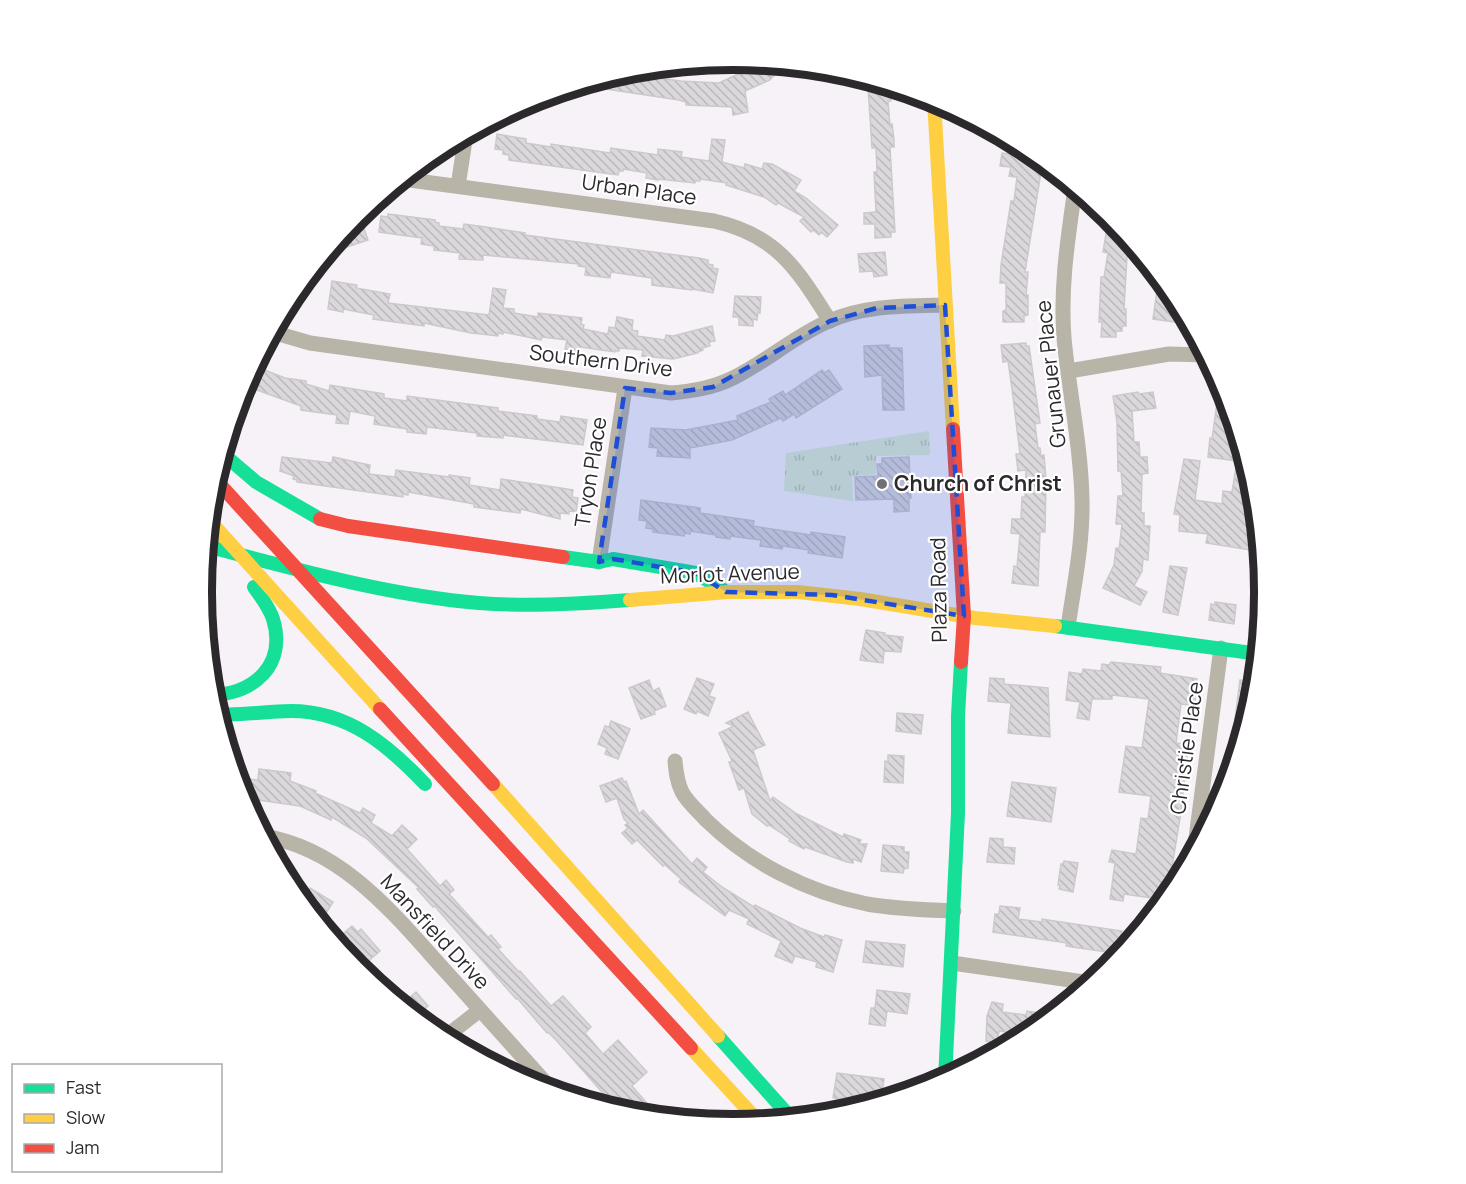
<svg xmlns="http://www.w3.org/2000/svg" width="1466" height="1184" font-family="Manrope,sans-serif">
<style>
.grass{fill:url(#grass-tufts)}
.building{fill:url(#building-back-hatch);stroke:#ccc9cc;stroke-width:1.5}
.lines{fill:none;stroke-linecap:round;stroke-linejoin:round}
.street{stroke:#b8b4a8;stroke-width:15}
.fast{stroke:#16e098;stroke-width:14}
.slow{stroke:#ffcf43;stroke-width:14}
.jam{stroke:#f24e42;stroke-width:14}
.marked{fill:#1d4ed8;fill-opacity:0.2;stroke:#1d4ed8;stroke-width:4.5;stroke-dasharray:12 8;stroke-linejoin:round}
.poi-dot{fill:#726f73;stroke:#fff;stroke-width:2}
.labels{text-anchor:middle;stroke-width:4.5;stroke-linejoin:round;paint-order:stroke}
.street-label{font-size:21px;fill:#2b292c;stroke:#fff}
.poi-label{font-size:21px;font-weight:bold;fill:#2b292c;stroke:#fff;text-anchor:start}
.rim{fill:none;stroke:#2b292c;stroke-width:8}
</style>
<defs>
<pattern id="grass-tufts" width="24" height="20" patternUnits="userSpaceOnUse" patternTransform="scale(1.5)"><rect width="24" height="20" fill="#deebd2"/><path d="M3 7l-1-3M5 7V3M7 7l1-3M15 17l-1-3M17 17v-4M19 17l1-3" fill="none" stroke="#bfcab4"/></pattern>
<pattern id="building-back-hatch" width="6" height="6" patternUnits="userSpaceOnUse" patternTransform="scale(1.5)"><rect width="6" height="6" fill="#dbd8db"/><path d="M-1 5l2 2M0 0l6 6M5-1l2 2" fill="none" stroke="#bcb9bc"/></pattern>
</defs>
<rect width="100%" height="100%" fill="#f7f2f7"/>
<path class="grass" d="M929,431l1,24 -54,1v18l-24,2 1,25 -69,-10 2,-38z"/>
<g class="building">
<path d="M761,63l22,2 -13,15 -25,11 3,21 -15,3 -1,-8 -46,-2v-3l-7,-2 -100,-15 49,-14v3l53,7 38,2z"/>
<path d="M870,80l20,6 1,15h-3l2,24 2,-1 2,16v7h-4l5,85h-4v5l-16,1v-14h-11v-11l12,-1 -2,-40h3l-1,-24h-4l-4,-61h2z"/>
<path d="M497,134l29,5v4l25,4v-3l59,9 1,-5 47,7v-6l24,3 -1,5 28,4 3,-22 13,1 -3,22 22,6 1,-4 17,5 2,-6 8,1 29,16 -7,11 12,7 32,27 -11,12 -6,-5 -2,3 -6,-5 -2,2 -11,-11 4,-4 -26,-14 -2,2 -12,-8 -38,-12 1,-2 -27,-4v2h-5v2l-37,-4v1l-12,-2 1,-5 -24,-4v2h-4l-1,4 -109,-15v-5l-6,-1v-4l-8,-1z"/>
<path d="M1023,150l8,1 9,8 -1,7h3l-17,106h3l-2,24 2,-1v20l-4,1v6h-21v-11l3,-1v-27h-6l1,-18 10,-64h3l3,-24 -8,-1 2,-9 -11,-1 2,-13 14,2 1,-2h5z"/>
<path d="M388,214l47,6v2l4,1v3l24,3 1,-5 22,3 39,6v2l174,23 9,2v4l5,1 -1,3 6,1 -5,24 -21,-4v1l-40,-5v-7l-41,-6 -1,6 -25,-3 1,-8 -8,-1 1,-2 -96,-9v5l-24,-1 1,-6 -26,-3v-4l-13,-2 1,-6 -43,-6 2,-16 7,1z"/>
<path d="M1109,216l19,23 -4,70h2v17h-4v5h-6v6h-15l1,-15h-3l2,-45h3l4,-24 -5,-1z"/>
<path d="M353,220l2,5 7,-2 6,17 -42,14z"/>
<path d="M885,252l2,23 -13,2 -1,-6 -13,1 -2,-18z"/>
<path d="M1159,276l17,21 14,27 -37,-5z"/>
<path d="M332,281l25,4 -1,3 34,6 -2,9 101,12 4,-27 13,2 -3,18 11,1v4l24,4v-4l44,5 -1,6 3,1 -1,4 25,5 1,-7 6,1 2,-11 16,3 -1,10 6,1 -1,5 28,4 1,-5 7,1 39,-10 3,15 -6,1 1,4 -8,2 1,2 -5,2v1l-25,6 -31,-3 1,-6 -23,-2 -1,3h-4v1l-35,-5 -1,5 -14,-3 2,-9 -25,-3 -1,3 -38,-8v2l-5,-1v3l-27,-3 -47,-10v3l-51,-7 1,-4 -31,-6v3l-15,-3z"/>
<path d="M735,296l26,1 -1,16 -2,-1 -1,8 -4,-1v7l-14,-1v-8h-6z"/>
<path d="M1026,343v3h3l11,77 -5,1 3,24h2l1,8 3,-1 2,25 -1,52h-5l-2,54 -26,-3 2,-17 3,1 3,-33 -9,-1 1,-14h9l1,-22h3l1,-27 -8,1 -2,-17h4l-8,-65 -4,-28 -5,1 -2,-17z"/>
<path d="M889,345v3h13l2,62h-21l-1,-35 -17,2 -1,-31z"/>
<path d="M257,367l28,11 21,3v3l23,7 1,-6 54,9v4l23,3v-5l91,12v3l39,5v3l23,3 1,-6 26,4 -4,25 -80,-10v3l-26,-2v-3l-50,-6 -1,7 -19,-2v-3l-33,-5 1,-8 -25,-5 -2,13 -12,-1 1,-8 -36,-5v-4l-52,-19z"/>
<path d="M822,370l2,3 5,-3 13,19 -46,29 -2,-4 -11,7 -2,-3 -49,22 -42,8v10l-33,-2 1,-8 -9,-1 2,-19 35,2 52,-10 -1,-4 34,-14 -2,-3 14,-8 2,4z"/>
<path d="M1220,380l5,9 28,94 -2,15 5,1 1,9 -7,42 -44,-7 2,-9 -29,-3 1,-16 -6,-1 10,-55 16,2 -5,39 27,4 1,-13 9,1 5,-31 -29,-4 2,-19 2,1z"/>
<path d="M1138,392l1,2 14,-2 3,16 -24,3 2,31h5l1,15h7l1,16 -6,1 -1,39h3v13h6l-2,34 -5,-1 -1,12 -8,15 13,6 -7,13 -37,-17 11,-23 2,-17 3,1 3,-25h-6l2,-28h5l-2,-25h-3l-1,-49 -4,-26z"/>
<path d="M282,457l50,6 1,-6 37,8 -1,9 26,3 1,-7 53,7v-2l21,3 -1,7 31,5 1,-11 72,11 -1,7 6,1 -2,14 -7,-1v3l-9,-1v6l-39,-10 -1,4 -46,-6v-3l-66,-12v3l-5,-1v3l-106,-15v-2l-4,-1 1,-3 -14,-5z"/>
<path d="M909,457l2,41h-2v13l-15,1v-13l-38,1 -1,-23 23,-1 -1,-12h5v-6z"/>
<path d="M641,500l59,8v5l54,8 -1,5 58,9v-3l34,5 -3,21 -34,-5 1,-3 -26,-4 -1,3 -22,-3 1,-6 -31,-4v3l-14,-2v-2l-26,-4v3l-5,-1 -1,3 -31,-4v-3l-7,-1 1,-7 -8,-1z"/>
<path d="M1170,566l17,2 -9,47 -15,-3z"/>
<path d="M1215,602l21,3 -2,19 -25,-4 2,-16 4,1z"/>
<path d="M866,630l19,3 -1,2 19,2 -2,15 -17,-1 -1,12 -23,-3z"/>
<path d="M1111,662l50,5 -1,6 37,6 -2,22 -6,-1 -1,5 -7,-1 -5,39 9,1v4h3l-7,64 -14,86 -2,2 -41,-6 -1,7 -13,-2 5,-36 -6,-1 3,-12 24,4 5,-36 7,1 3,-23 -32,-4 7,-46 16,2 7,-49 -37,-4v4h-20l-3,21 -12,-2 3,-16 -14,-2 3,-28 13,2 1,-5 18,2 1,-7 7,1z"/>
<path d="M697,678l17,6 -5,12 6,2 -7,18 -11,-5 -1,3 -12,-5z"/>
<path d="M990,678l14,1v5l44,4 2,49 -42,-4 3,-30 -23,-2z"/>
<path d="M649,680l4,11 6,-3 7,18 -12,5 1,3 -14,5 -12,-31z"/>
<path d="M1240,680l16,2 -1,14 -8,25 -12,-2z"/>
<path d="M748,712l17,33 -12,5 17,51 3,-4 24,17 46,23 1,-3 17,6 -2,4h8l-6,18 -8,-3v4l-6,-1 -42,-15 -1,2 -15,-8 1,-2 -21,-14 -2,1 -15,-12 -8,-26 -5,2 -10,-28 3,-1 -13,-28 15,-7 -8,-3z"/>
<path d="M897,713l26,2 -2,19 -25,-3z"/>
<path d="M611,721l19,8 -12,30 -13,-5 2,-6 -9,-4 7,-18 4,1z"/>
<path d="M888,755l16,1 -1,27 -19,-1 1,-21 3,1z"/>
<path d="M259,769l32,4 -1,8 26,10 -1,2 45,20 3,-5 12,7 -4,8 21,13 10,-11 15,14 -10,10 33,37 6,-6 8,10 -5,4 39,43 3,-2 10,12 -3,2 21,23 1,-1 31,35 12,-10 28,31 -6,6 18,21 15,-14 29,32 -15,14 27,31 -30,-3 -11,-4 -63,-71 -7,-7 -1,1 -30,-35 -1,1 -78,-89 -3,-4 -2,1 -16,-18 2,-1 -53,-50 -34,-21 -1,3 -31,-14 -57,-8 -7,-20 22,2z"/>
<path d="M622,778l2,4 2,-1 13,33 4,-4 49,54 5,-6 10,9 -4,5 19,15 32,20 1,-2 45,23 24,9 1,-2 17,5 -9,32 -17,-5 1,-5 -22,-6 -3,7 -17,-7 6,-15 -34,-17 2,-5 -20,-9 -4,6 -46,-34 2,-3 -16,-14 -2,1 -26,-26 -5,4 -10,-11 6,-5 -3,-3 3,-2 -4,-4 -7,-21 -11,4 -6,-16z"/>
<path d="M1012,782l44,6 -5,34 -44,-6z"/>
<path d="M990,838l13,1v8l12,1 -1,16 -27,-2z"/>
<path d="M883,845l21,2v5h5l-1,16 -4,1 -1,4 -22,-2z"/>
<path d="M1064,861l14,2 -5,29 -14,-3 1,-4h-2l3,-21h2z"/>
<path d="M287,880l20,12 3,-4 23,14 -13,21z"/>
<path d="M1000,906l20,2 -2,11 24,3v-3l80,12 -1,4 8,1 -1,9 -7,9 -49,-7 -6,-1 1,-3 -74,-11 2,-18h4z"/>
<path d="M352,926l6,6 3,-3 19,22 -14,12 -14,-14 -6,6 -11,-14z"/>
<path d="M866,941l39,4 -2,22 -40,-5z"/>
<path d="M877,990l33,4 -3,20 -20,-3 -2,15 -16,-2 2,-16h4z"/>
<path d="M416,992l12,14 -12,10 -15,-11z"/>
<path d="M992,1002l11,2 -1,8 24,3 1,-4 25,4 -24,20 -29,-4 -2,12 -11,-2 1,-25z"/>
<path d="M837,1073l47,6 -3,21 -11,4 -37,-6z"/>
</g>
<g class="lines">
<g class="street">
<path d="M402,179l312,42c63,14 83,48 116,100"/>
<path d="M458,186l8,-52"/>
<path d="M272,332l38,11 361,50c21,-2 42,-5 62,-15 33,-16 60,-41 94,-56 37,-17 78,-16 118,-17"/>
<path d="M1069,371l100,-17 38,1"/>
<path d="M599,562l26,-174"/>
<path d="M1068,627c6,-42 15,-84 14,-127 -1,-55 -13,-108 -18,-162 -4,-51 4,-100 11,-150"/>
<path d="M675,761c1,11 2,21 7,31 6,11 16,19 24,28 44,43 101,72 161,84 29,5 58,6 87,7"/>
<path d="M263,836c82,13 134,82 186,139 35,39 69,77 104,116"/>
<path d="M1194,853l27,-205"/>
<path d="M952,963l139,20"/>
<path d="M444,1038l36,-28"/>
</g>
<g class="fast">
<path d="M222,453l34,29 64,37"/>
<path d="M206,546c90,23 180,49 273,57 50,4 101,1 151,-3"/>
<path d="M563,557l36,5 14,-3 83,14 30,19"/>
<path d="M1055,626l204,28"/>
<path d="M211,695c43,-1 76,-30 62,-76 -4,-12 -12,-22 -19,-32"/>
<path d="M217,714c25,2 49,-3 74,-3 57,0 97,34 134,73"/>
<path d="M718,1036l73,82"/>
<path d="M945,1079l13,-266v-97l3,-54"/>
</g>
<g class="slow">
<path d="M934,100l19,329"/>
<path d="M208,519l172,190"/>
<path d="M630,600l98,-8h70l62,7 115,19 80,8"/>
<path d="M493,784l225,252"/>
<path d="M691,1048l67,73"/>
</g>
<g class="jam">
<path d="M953,429l11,187 -3,46"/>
<path d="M214,478l279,306"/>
<path d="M320,519l28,7 215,31"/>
<path d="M380,709l311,339"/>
</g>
</g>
<path class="marked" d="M945,305l19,311 -132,-21 -106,-3 -30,-19 -83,-14 -14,3 26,-174 46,5 42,-6 117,-66 47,-13z"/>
<circle class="poi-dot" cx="882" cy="484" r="6"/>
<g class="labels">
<g class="street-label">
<text transform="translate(639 190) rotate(8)" y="7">Urban Place</text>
<text transform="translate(601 361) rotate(7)" y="7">Southern Drive</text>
<text transform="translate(1051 374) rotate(-96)" y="7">Grunauer Place</text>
<text transform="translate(591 472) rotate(-81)" y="7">Tryon Place</text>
<text transform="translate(730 574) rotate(-2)" y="7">Morlot Avenue</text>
<text transform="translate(939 590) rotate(-91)" y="7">Plaza Road</text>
<text transform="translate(1187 748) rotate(-82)" y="7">Christie Place</text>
<text transform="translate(435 932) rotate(47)" y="7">Mansfield Drive</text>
</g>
<g class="poi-label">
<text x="894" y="491">Church of Christ</text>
</g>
</g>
<path d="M0 0H1466V1184H0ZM733 70H733A521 521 0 0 1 1254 591V593A521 521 0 0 1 733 1114H733A521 521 0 0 1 212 593V591A521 521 0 0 1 733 70Z" fill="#fff" fill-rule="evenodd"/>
<path class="rim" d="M733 70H733A521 521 0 0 1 1254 591V593A521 521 0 0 1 733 1114H733A521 521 0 0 1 212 593V591A521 521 0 0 1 733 70Z"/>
<rect x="12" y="1064" width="210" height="108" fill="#ffffff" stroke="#aaa9ab" stroke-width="1.5"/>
<rect x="24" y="1084" width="30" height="9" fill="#16e098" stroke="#aaa9ab" stroke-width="1.5"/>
<text x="66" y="1094" font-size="18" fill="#2b292c">Fast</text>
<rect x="24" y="1114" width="30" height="9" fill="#ffcf43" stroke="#aaa9ab" stroke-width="1.5"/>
<text x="66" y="1124" font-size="18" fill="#2b292c">Slow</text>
<rect x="24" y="1144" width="30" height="9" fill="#f24e42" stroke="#aaa9ab" stroke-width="1.5"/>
<text x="66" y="1154" font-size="18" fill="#2b292c">Jam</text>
</svg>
